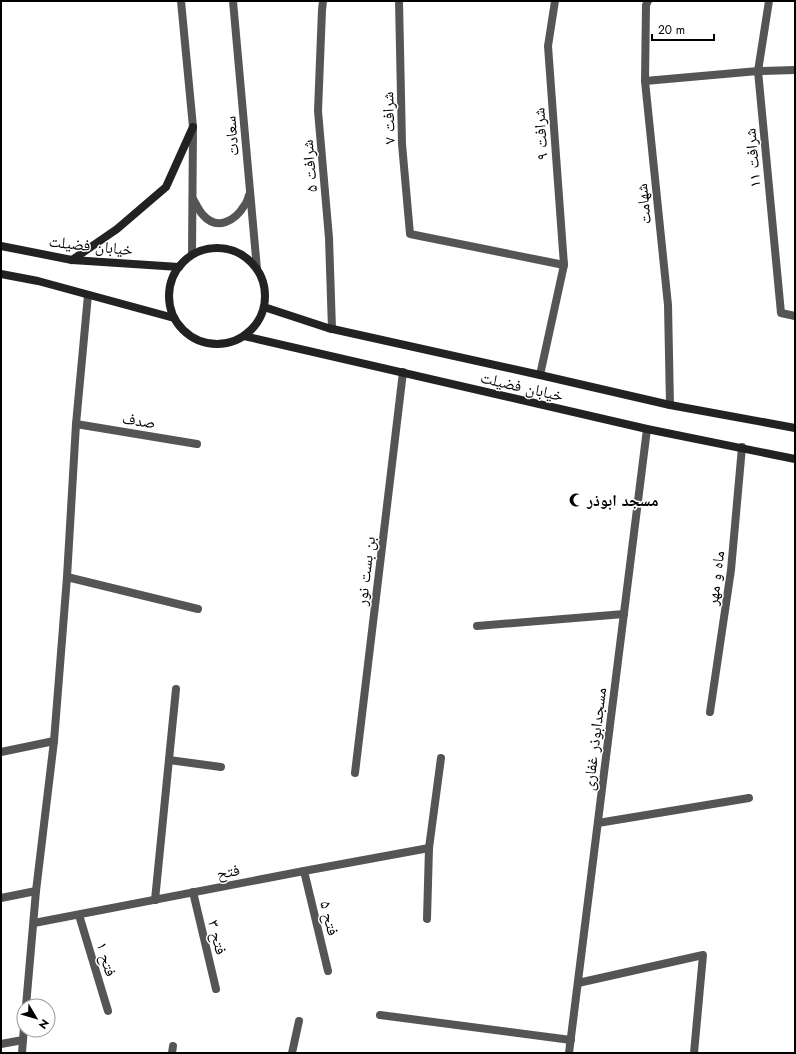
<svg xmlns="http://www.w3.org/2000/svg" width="796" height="1054" font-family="Jost,'Noto Naskh Arabic',sans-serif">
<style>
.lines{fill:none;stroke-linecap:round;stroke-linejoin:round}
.minor{stroke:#555;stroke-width:8}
.tertiary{stroke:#555;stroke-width:8}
.secondary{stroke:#222;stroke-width:8}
.labels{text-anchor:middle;stroke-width:3;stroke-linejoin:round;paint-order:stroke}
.street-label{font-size:16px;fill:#000;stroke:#fff}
.poi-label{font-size:16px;font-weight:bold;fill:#000;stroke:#fff;text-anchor:start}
</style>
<rect width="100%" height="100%" fill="#fff"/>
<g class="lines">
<g class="minor">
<path d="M323,1l-1,9 -4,101 11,127 3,91"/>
<path d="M399,1l3,143 8,90 154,31"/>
<path d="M648,1l-2,4 -1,76 23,224 2,100"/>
<path d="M769,1l-11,70 23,242 14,3"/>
<path d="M645,81l113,-10 37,-1"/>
<path d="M540,375l24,-110 -16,-219 7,-45"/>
<path d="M76,424l121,20"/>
<path d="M67,577l131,32"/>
<path d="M477,626l147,-12"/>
<path d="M710,712l21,-142 11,-123"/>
<path d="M169,760l52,7"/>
<path d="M355,773l48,-401"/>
<path d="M598,823l151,-25"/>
<path d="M304,871l24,100"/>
<path d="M193,892l23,97"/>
<path d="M1,898l35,-7"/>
<path d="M155,900l21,-211"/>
<path d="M79,915l29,96"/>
<path d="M427,919l2,-71 12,-90"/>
<path d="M34,923l270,-52 125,-23"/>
<path d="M578,983l125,-28 -9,98"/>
<path d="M380,1015l191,25"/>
<path d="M1,1044l22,-4"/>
<path d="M172,1053l1,-7"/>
<path d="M292,1053l7,-32"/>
<path d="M569,1053l78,-624"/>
</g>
<g class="tertiary">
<path d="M181,1l12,126 -1,127"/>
<path d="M233,1l24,268"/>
<path d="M193,199c3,5 6,12 10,16 14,16 32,6 41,-9 3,-3 4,-8 5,-11"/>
<path d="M1,752l53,-11"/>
<path d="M26,1006l10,-115 18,-150 13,-164 9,-153 12,-129"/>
<path d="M22,1053l2,-26"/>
</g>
<g class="secondary">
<path d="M1,246l71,14 107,7"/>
<circle cx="217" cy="296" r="48"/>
<path d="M72,260l45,-31 49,-42 27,-60"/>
<path d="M1,274l37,7 136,37"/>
<path d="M264,307l64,21 212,47 130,30 125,23"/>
<path d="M244,336l403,93 148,30"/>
</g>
</g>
<defs>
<g id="mosque-bare" transform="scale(1.08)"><path d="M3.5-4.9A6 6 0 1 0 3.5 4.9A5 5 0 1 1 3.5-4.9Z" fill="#000" stroke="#fff" stroke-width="2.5" paint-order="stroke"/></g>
</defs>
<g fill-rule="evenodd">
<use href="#mosque-bare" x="576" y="500"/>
</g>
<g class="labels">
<g class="street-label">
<text transform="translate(388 118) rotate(-92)" y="6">شرافت ۷</text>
<text transform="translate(540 134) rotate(-94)" y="6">شرافت ۹</text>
<text transform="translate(231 136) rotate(-95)" y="6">سعادت</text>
<text transform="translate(752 158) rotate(-95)" y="6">شرافت ۱۱</text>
<text transform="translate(309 166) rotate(-95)" y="6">شرافت ۵</text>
<text transform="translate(643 204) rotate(-96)" y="6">شهامت</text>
<text transform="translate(91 245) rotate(6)" y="6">خیابان فضیلت</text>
<text transform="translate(522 386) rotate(13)" y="6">خیابان فضیلت</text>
<text transform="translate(139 420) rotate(9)" y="6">صدف</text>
<text transform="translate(365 571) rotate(-83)" y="6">بن بست نور</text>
<text transform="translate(715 578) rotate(-83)" y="6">ماه و مهر</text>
<text transform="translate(594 739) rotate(-83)" y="6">مسجدابوذر غفاری</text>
<text transform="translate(228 871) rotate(-11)" y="6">فتح</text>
<text transform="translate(330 918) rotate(76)" y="6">فتح ۵</text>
<text transform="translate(218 937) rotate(76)" y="6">فتح ۳</text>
<text transform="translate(107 959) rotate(73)" y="6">فتح ۱</text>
</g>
<g class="poi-label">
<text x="587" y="506">مسجد ابوذر</text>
</g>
</g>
<rect width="796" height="1054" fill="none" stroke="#000000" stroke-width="4"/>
<g transform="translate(36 1018) rotate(128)"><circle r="19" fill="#ffffff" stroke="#999999"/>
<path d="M0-3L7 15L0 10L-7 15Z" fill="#000000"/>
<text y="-6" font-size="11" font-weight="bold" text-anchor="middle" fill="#000000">N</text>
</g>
<path d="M652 34v6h62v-6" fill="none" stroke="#000000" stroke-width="2"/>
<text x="658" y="34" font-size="12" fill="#000000" stroke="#ffffff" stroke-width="3" paint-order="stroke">20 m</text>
</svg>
